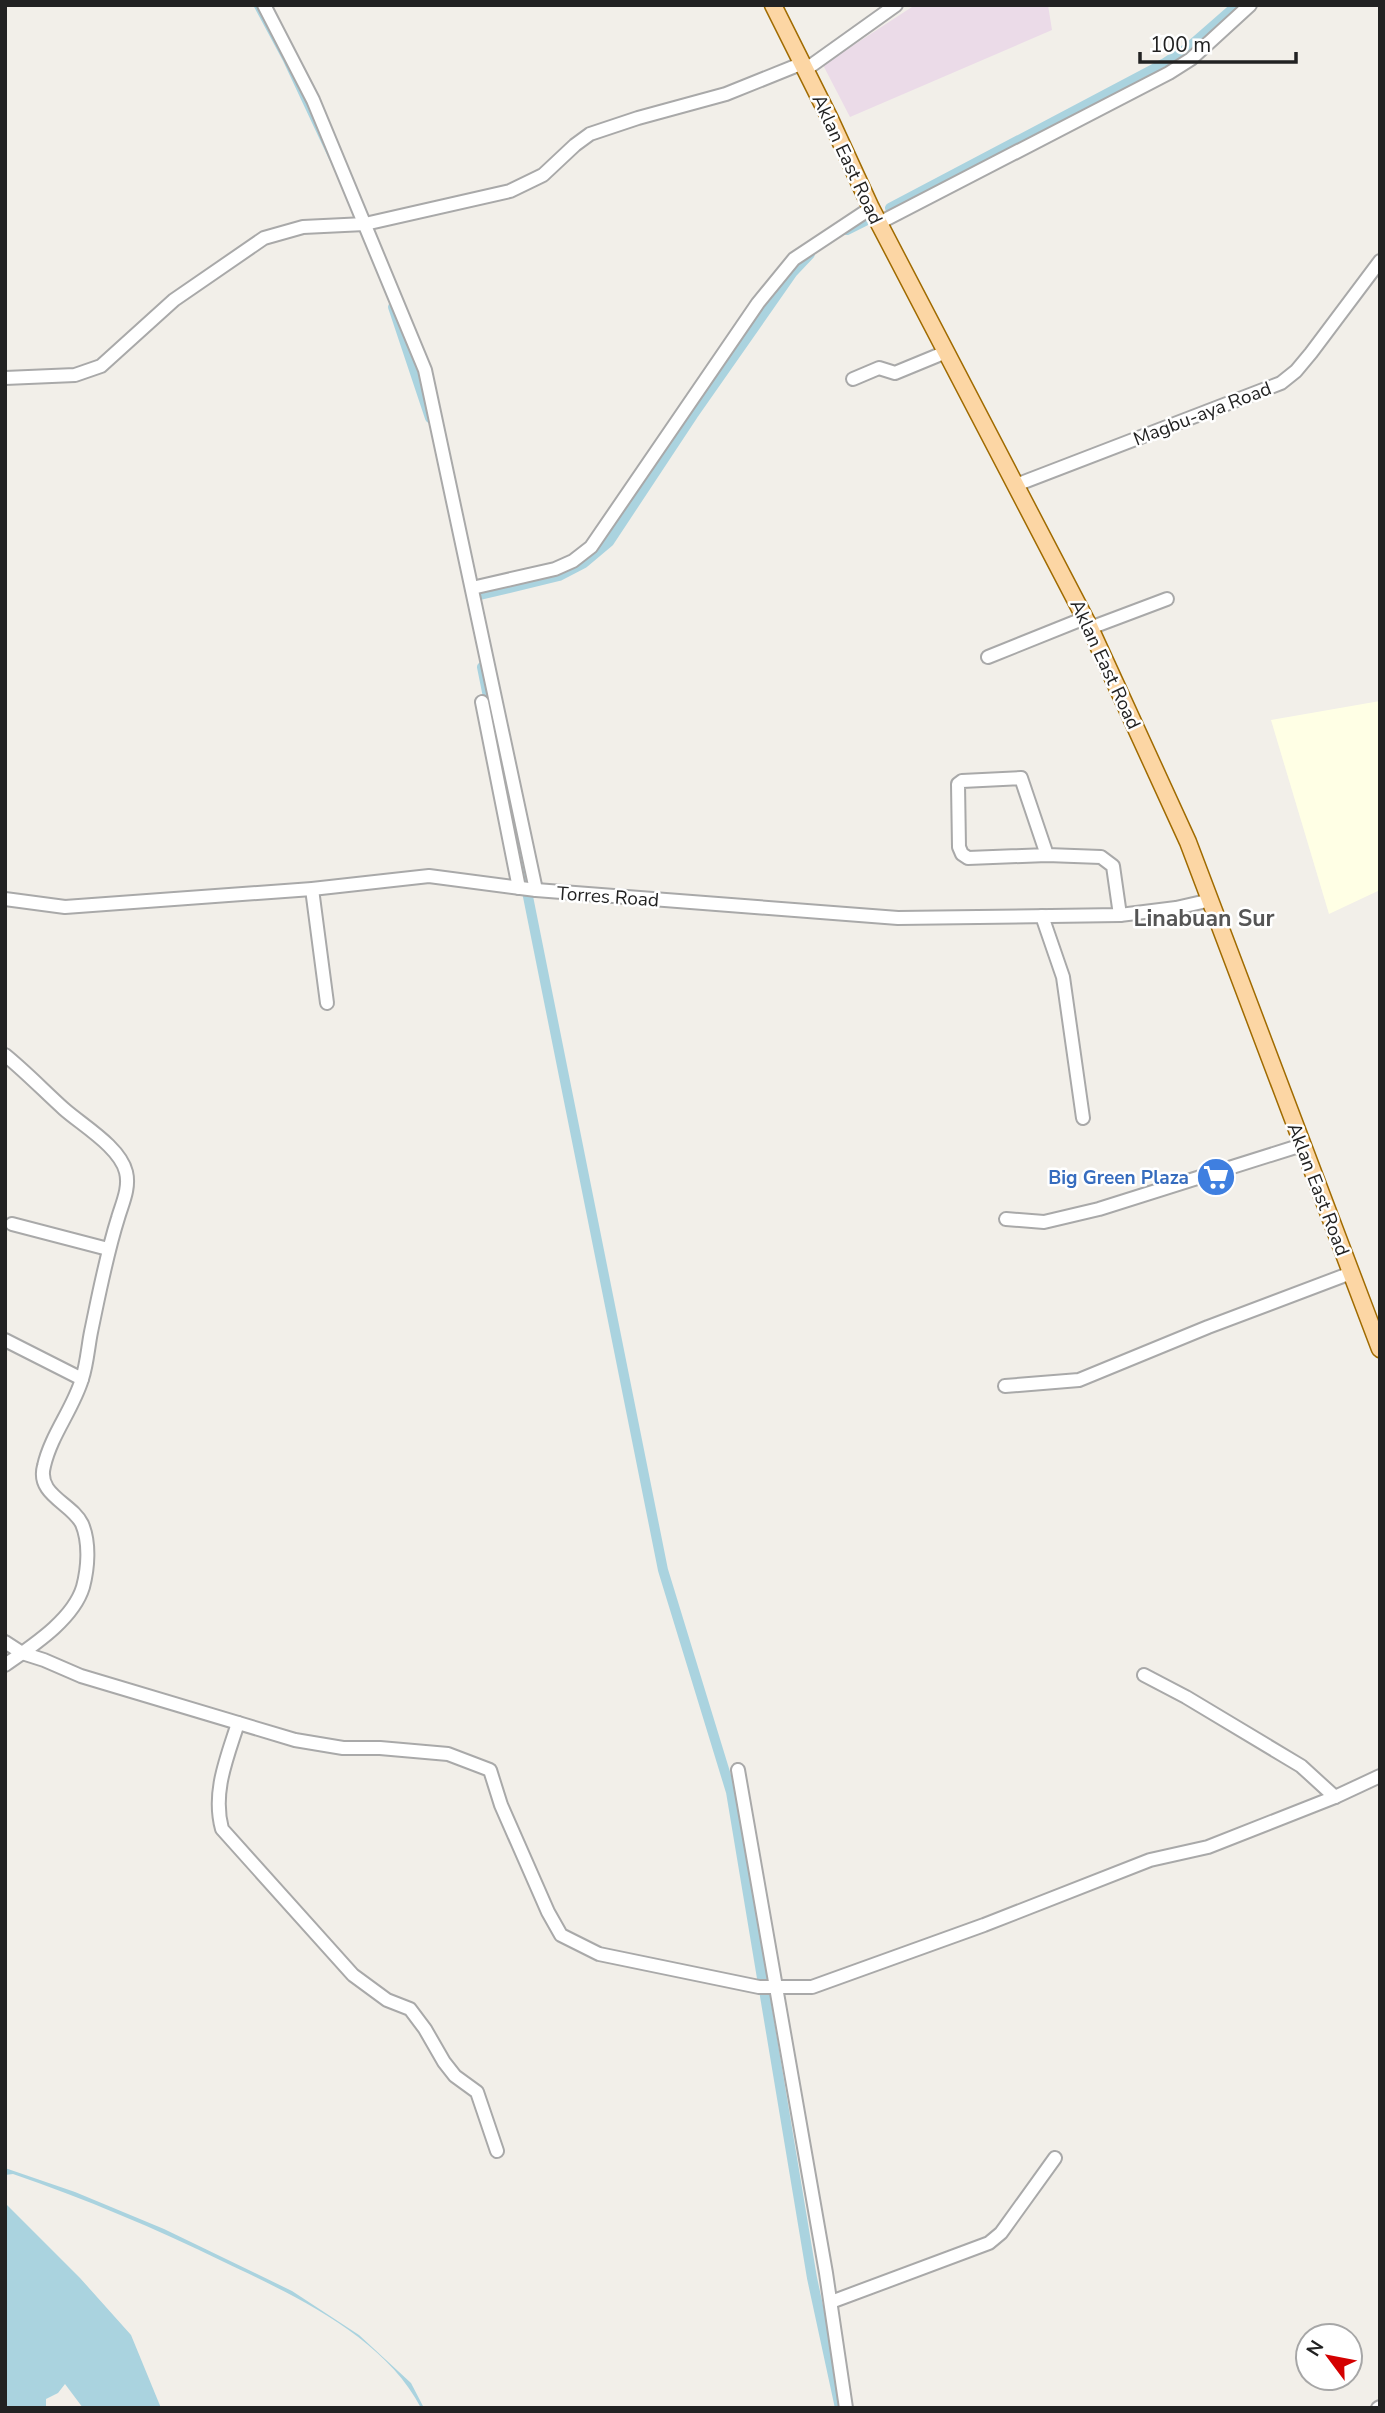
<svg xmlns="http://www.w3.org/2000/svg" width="1385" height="2413" font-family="'Nunito Sans',sans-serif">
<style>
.industrial{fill:#ebdbe8}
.education{fill:#ffffe5}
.water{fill:#aad3df}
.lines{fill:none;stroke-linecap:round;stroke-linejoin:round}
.stream{stroke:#aad3df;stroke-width:3.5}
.canal{stroke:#aad3df;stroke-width:10}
.minor-casing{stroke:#a9a9a9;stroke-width:16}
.major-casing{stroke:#a06b00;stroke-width:19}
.minor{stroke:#fff;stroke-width:12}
.major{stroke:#fcd6a4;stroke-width:16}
.labels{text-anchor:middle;stroke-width:5;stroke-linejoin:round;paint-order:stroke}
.street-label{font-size:19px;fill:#222;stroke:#fff}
.shop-label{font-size:19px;font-weight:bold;fill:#366cbe;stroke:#fff;text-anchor:end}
.quarter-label{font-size:23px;font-weight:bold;fill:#555;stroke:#fff}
</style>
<rect width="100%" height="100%" fill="#f2efe9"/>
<path class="industrial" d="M915,5h133l4,25 -202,87 -27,-52z"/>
<path class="education" d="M1380,701v189l-51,24 -58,-194z"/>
<g class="water">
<path d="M5,2168l70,24 89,37 128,62 67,44 52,48 13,25h-3c-37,-72 -128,-113 -197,-146 -69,-34 -139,-63 -211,-88l-8,1z"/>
<path d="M5,2203l75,75 51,57 30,73h-78l-18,-24 -7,9 -12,6v9h-41z"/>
</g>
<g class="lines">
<path class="stream" d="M255,5l30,56 51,109"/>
<g class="canal">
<path d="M890,208l275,-145 24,-16 48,-42"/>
<path d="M847,230l18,-9"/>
<path d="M393,307l37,111"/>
<path d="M480,595l79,-19 25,-13 25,-21 84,-127 100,-143 17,-18"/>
<path d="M482,667l181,903 68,222 81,486 28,130"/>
</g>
<g class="minor-casing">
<g id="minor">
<path d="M264,5l49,95 112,270 111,520"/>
<path d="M805,70l91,-65"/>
<path d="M879,223l290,-150 22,-14 59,-54"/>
<path d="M5,378l70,-3 26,-9 73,-66 90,-62 39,-11 62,-3 145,-33 33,-16 32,-30 15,-11 48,-16 88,-24 77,-31"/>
<path d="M853,379l26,-11 16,5 51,-21"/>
<path d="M1016,485l265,-102 15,-12 15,-18 69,-92"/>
<path d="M472,588l83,-19 18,-8 18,-14 167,-244 36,-44 77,-51"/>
<path d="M1090,628l77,-29"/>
<path d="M988,657l97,-39"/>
<path d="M482,702l37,186"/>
<path d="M1047,855l-26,-77 -59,3 -4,3 1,63 3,7 6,4 79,-3 54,2 12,9 7,49"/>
<path d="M312,889l15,114"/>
<path d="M5,899l60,8 247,-18 117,-13 107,14 362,28 222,-3 56,-7 35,-8"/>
<path d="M1042,916l21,61 20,141"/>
<path d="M5,1055c21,17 39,36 59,54 18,16 56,38 62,63 4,16 -4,32 -8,46 -12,38 -19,76 -27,114 -3,15 -4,32 -9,47 -9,30 -31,56 -38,87 -8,29 28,37 38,58 8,19 6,44 1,63 -10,33 -51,59 -78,78"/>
<path d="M1006,1219l38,3 55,-13 203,-64"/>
<path d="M12,1224l96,25"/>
<path d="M5,1340l77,39"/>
<path d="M1005,1386l74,-6 129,-53 143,-54"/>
<path d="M5,1642l17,11 22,7 37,16 214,64 48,8h37l68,6 42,16 11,35 47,107 13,23 38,19 160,33h53l172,-62 166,-65 58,-13 127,-50 45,-21"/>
<path d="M1144,1675l42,22 115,69 34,31"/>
<path d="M238,1723c-11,35 -26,69 -16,106l131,146 34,25 23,9 15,20 19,33 11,14 22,16 20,59"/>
<path d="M738,1770l88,503 20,135"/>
<path d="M831,2302l158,-59 12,-10 54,-75"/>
<path d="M1378,2408l2,-1"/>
</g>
</g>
<g class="major-casing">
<path id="major" d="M773,5l57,114 41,89 219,420 98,214 192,507"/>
</g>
<use href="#minor" class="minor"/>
<use href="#major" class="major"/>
</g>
<defs>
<g id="supermarket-disc" transform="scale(2.0125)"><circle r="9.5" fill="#3f7fe0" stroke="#fff"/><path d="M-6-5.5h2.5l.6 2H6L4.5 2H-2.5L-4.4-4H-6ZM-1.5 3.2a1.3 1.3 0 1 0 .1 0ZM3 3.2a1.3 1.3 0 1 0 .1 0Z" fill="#fff"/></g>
</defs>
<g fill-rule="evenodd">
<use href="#supermarket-disc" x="1216" y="1177"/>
</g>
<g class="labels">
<g class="street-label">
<text transform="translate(848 159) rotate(65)" y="7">Aklan East Road</text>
<text transform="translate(1202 413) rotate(-21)" y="7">Magbu-aya Road</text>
<text transform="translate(1106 664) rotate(65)" y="7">Aklan East Road</text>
<text transform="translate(608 896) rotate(4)" y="7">Torres Road</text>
<text transform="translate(1319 1189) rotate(69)" y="7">Aklan East Road</text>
</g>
<g class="shop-label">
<text x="1189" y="1184">Big Green Plaza</text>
</g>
<g class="quarter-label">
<text x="1204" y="926">Linabuan Sur</text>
</g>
</g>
<rect width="1385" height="2413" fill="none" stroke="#222222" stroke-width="14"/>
<g transform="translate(1329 2357) rotate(302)"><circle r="33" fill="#ffffff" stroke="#a7a7a7" stroke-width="2"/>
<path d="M0-5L12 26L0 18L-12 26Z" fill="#d40000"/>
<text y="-10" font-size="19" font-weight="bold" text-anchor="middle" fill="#222222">N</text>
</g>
<path d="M1140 52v10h156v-10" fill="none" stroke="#222222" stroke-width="3.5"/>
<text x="1150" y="52" font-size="21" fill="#222222" stroke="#ffffff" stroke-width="5" paint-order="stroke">100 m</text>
</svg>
